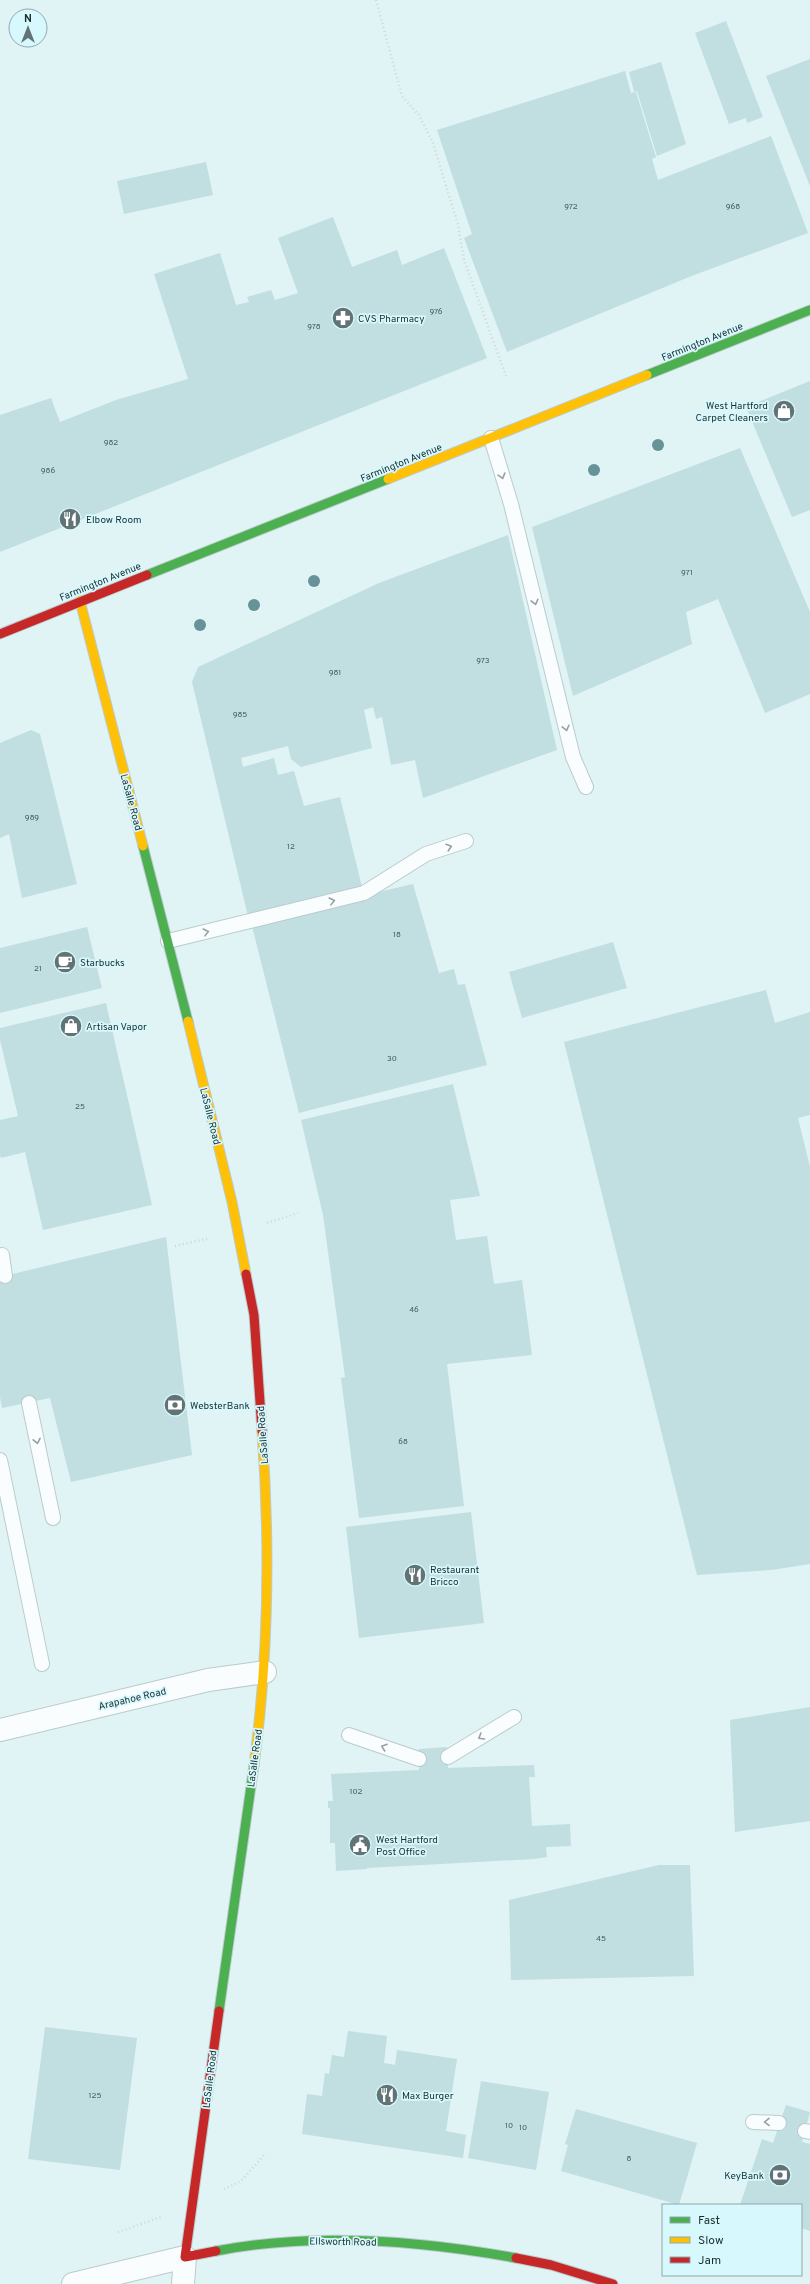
<svg xmlns="http://www.w3.org/2000/svg" width="810" height="2284" font-family="Overpass,sans-serif">
<style>
.building{fill:#c1dee1}
.lines{fill:none;stroke-linecap:round;stroke-linejoin:round}
.lane-casing{stroke:#bbcbcd;stroke-width:16}
.street-casing{stroke:#bbcbcd;stroke-width:24}
.fast-casing{stroke:#bbcbcd;stroke-width:11}
.slow-casing{stroke:#bbcbcd;stroke-width:11}
.jam-casing{stroke:#bbcbcd;stroke-width:11}
.path{stroke:#d1d6d7;stroke-width:2.5;stroke-dasharray:1 3;stroke-linecap:butt}
.lane{stroke:#fafdfe;stroke-width:14}
.street{stroke:#fafdfe;stroke-width:22}
.fast{stroke:#4caf50;stroke-width:9}
.slow{stroke:#ffc107;stroke-width:9}
.jam{stroke:#c62828;stroke-width:9}
.tree{fill:#659398}
.oneway{stroke:#97a0a1}
.labels{text-anchor:middle;stroke-width:3.5;stroke-linejoin:round;paint-order:stroke}
.number-label{font-size:8px;fill:#465a5c}
.poi-label{font-size:10px;fill:#1d2e30;stroke:#d7f9fe;text-anchor:start}
.street-label{font-size:10px;fill:#1d2e30;stroke:#d7f9fe}
</style>
<rect width="100%" height="100%" fill="#e0f3f5"/>
<g class="building">
<path d="M726,21l37,96 -16,6 -1,-5 -17,6 -34,-91z"/>
<path d="M810,59v127l-44,-110z"/>
<path d="M661,62l25,82 -29,12 -20,-65 -3,1 -5,-20z"/>
<path d="M625,71l6,22 5,-1 20,65 -4,2 6,21 113,-44 37,97 -114,42 -187,77 -43,-114 8,-4 -35,-104z"/>
<path d="M206,162l7,33 -89,19 -7,-33z"/>
<path d="M333,217l19,50 45,-17 5,15 42,-17 43,110 -487,194v-137l51,-17 9,24 56,-22 72,-21 -34,-105 66,-21 16,52 13,-3 -2,-5 24,-7 4,10 23,-7 -20,-55z"/>
<path d="M810,381v129l-18,7 -46,-110z"/>
<path d="M740,448l70,164v82l-45,19 -47,-114 -32,13 6,32 -119,52 -41,-169z"/>
<path d="M508,535l49,215 -134,48 -8,-38 -24,5 -9,-48 -6,2 -3,-12 -9,3 8,38 -71,19 -10,-8 -3,-13 -47,12 2,9 31,-9 4,17 16,-4 10,35 36,-9 22,90 -114,29 -56,-234 6,-15 181,-84z"/>
<path d="M31,730l9,4 37,150 -55,14 -13,-64 -9,4v-95z"/>
<path d="M413,884l26,89 15,-4 4,16 7,-1 22,81 -188,48 -48,-191z"/>
<path d="M87,927l15,61 -102,25v-65z"/>
<path d="M613,942l14,46 -105,30 -13,-46z"/>
<path d="M766,990l9,33 35,-11v103l-12,3 12,49v397l-39,6 -74,5 -133,-533z"/>
<path d="M106,1003l46,202 -109,25 -18,-78 -24,6 -1,-3v-35l18,-4 -18,-76v-12z"/>
<path d="M453,1084l27,112 -30,4 6,40 31,-4 7,48 28,-4 10,75 -85,9 17,142 -105,12 -18,-140 4,-1 -22,-162 -22,-95z"/>
<path d="M166,1237l26,218 -121,27 -21,-84 -48,10 -2,-11v-120z"/>
<path d="M471,1512l13,111 -125,15 -13,-111z"/>
<path d="M810,1707v114l-75,11 -5,-112z"/>
<path d="M447,1747l1,21 86,-3 1,12h-6l3,49 38,-2 1,22 -25,1 1,10 -13,2 -167,9v1l-31,2 -1,-28h-5v-35h-2v-7h5l-2,-27 88,-4v-21z"/>
<path d="M659,1865h31l4,111 -183,4 -2,-80z"/>
<path d="M45,2027l92,11 -17,132 -92,-11z"/>
<path d="M348,2031l39,5 -3,27 11,2 2,-15 60,9 -11,72 20,4 -3,23 -161,-24 5,-40 15,2 3,-23 4,1 3,-19 12,2z"/>
<path d="M481,2081l68,11 -13,78 -68,-12z"/>
<path d="M786,2105l24,7 -8,30 8,2v87l-9,-3v-23h-61l22,-66 11,4z"/>
<path d="M576,2109l121,34 -18,62 -118,-34 7,-26 -3,-1z"/>
</g>
<g class="lines">
<g class="lane-casing">
<g id="lane">
<path d="M491,438l20,66 62,253 13,30"/>
<path d="M168,941l196,-48 62,-39 40,-13"/>
<path d="M0,1256l2,-1 3,21"/>
<path d="M29,1403l24,115"/>
<path d="M0,1460l42,204"/>
<path d="M349,1735l70,24"/>
<path d="M448,1757l66,-40"/>
<path d="M753,2122l26,1"/>
<path d="M805,2131l5,1"/>
</g>
</g>
<g class="street-casing">
<g id="street">
<path d="M0,1730l208,-50 57,-8"/>
<path d="M73,2284l112,-27 -2,27"/>
</g>
</g>
<g class="fast-casing">
<g id="fast">
<path d="M647,375l163,-65"/>
<path d="M147,575l241,-96"/>
<path d="M143,846l45,175"/>
<path d="M219,2011l35,-246"/>
<path d="M216,2251c98,-19 202,-11 300,7"/>
</g>
</g>
<g class="slow-casing">
<g id="slow">
<path d="M388,479l259,-104"/>
<path d="M80,601l63,245"/>
<path d="M188,1021l44,181 14,72"/>
<path d="M254,1765c15,-111 16,-223 8,-334"/>
</g>
</g>
<g class="jam-casing">
<g id="jam">
<path d="M0,634l147,-59"/>
<path d="M246,1274l8,41 8,116"/>
<path d="M216,2251l-31,6 34,-246"/>
<path d="M516,2258l35,7 62,19"/>
</g>
</g>
<g class="path">
<path d="M376,0l26,96 17,19 14,28 25,82 6,35 42,116"/>
<path d="M267,1223l31,-10"/>
<path d="M175,1246l35,-8"/>
<path d="M224,2189l17,-8 24,-27"/>
<path d="M118,2232l43,-15"/>
</g>
<use href="#lane" class="lane"/>
<use href="#street" class="street"/>
<use href="#fast" class="fast"/>
<use href="#slow" class="slow"/>
<use href="#jam" class="jam"/>
</g>
<g class="tree">
<circle cx="658" cy="445" r="6"/>
<circle cx="594" cy="470" r="6"/>
<circle cx="314" cy="581" r="6"/>
<circle cx="254" cy="605" r="6"/>
<circle cx="200" cy="625" r="6"/>
</g>
<defs><path id="oneway-chevron" d="M-2-3.5L2.5 0L-2 3.5" fill="none" stroke-width="1.6" stroke-linecap="round" stroke-linejoin="round"/></defs>
<g class="oneway">
<use href="#oneway-chevron" transform="translate(502 476) rotate(74)"/>
<use href="#oneway-chevron" transform="translate(535 602) rotate(76)"/>
<use href="#oneway-chevron" transform="translate(566 728) rotate(76)"/>
<use href="#oneway-chevron" transform="translate(449 847) rotate(-18)"/>
<use href="#oneway-chevron" transform="translate(332 901) rotate(-14)"/>
<use href="#oneway-chevron" transform="translate(206 932) rotate(-14)"/>
<use href="#oneway-chevron" transform="translate(37 1441) rotate(78)"/>
<use href="#oneway-chevron" transform="translate(481 1737) rotate(149)"/>
<use href="#oneway-chevron" transform="translate(384 1747) rotate(-161)"/>
<use href="#oneway-chevron" transform="translate(767 2122) rotate(179)"/>
</g>
<defs>
<g id="pharmacy-disc" transform="scale(1.15)"><circle r="9.5" fill="#617375" stroke="#d7f9fe"/><path d="M-2-6h4v4h4v4h-4v4h-4v-4h-4v-4h4Z" fill="#fff"/></g>
<g id="shop-disc" transform="scale(1.15)"><circle r="9.5" fill="#617375" stroke="#d7f9fe"/><path d="M-5-2.5h2.3a2.7 3.5 0 0 1 5.4 0H5L5.5 6h-11ZM-1.5-2.5h3a1.5 2.3 0 0 0-3 0Z" fill="#fff"/></g>
<g id="restaurant-disc" transform="scale(1.15)"><circle r="9.5" fill="#617375" stroke="#d7f9fe"/><path d="M-5-6h1v4h1v-4h1v4h1v-4h1v5L-1.5 .5V6h-2V.5L-5-1ZM5-6V6H3V1.5H1.5Q1.5-4 5-6Z" fill="#fff"/></g>
<g id="cafe-disc" transform="scale(1.15)"><circle r="9.5" fill="#617375" stroke="#d7f9fe"/><path d="M-5.5-4.5H6V0H3Q3 3.5 0 3.5H-2.5Q-5.5 3.5-5.5 0ZM3-3.2v2h1.7v-2ZM-6 4.5H4V6H-6Z" fill="#fff"/></g>
<g id="bank-disc" transform="scale(1.15)"><circle r="9.5" fill="#617375" stroke="#d7f9fe"/><path d="M-6-4H6V4H-6ZM0-2.3a2.3 2.3 0 1 0 0 4.6a2.3 2.3 0 1 0 0-4.6Z" fill="#fff"/></g>
<g id="civic-disc" transform="scale(1.15)"><circle r="9.5" fill="#617375" stroke="#d7f9fe"/><path d="M-.6-6.5H3V-4.5H.6V-3L4-1V1h2V6H-6V1h2V-1L-.6-3ZM-1.2 2.5V6h2.4V2.5Z" fill="#fff"/></g>
</defs>
<g fill-rule="evenodd">
<use href="#pharmacy-disc" x="343" y="318"/>
<use href="#shop-disc" x="784" y="411"/>
<use href="#restaurant-disc" x="70" y="519"/>
<use href="#cafe-disc" x="65" y="962"/>
<use href="#shop-disc" x="71" y="1026"/>
<use href="#bank-disc" x="175" y="1405"/>
<use href="#restaurant-disc" x="415" y="1575"/>
<use href="#civic-disc" x="360" y="1845"/>
<use href="#restaurant-disc" x="387" y="2095"/>
<use href="#bank-disc" x="780" y="2175"/>
</g>
<g class="labels">
<g class="number-label">
<text x="571" y="209">972</text>
<text x="733" y="209">968</text>
<text x="436" y="314">976</text>
<text x="314" y="329">978</text>
<text x="111" y="445">982</text>
<text x="48" y="473">986</text>
<text x="687" y="575">971</text>
<text x="483" y="663">973</text>
<text x="335" y="675">981</text>
<text x="240" y="717">985</text>
<text x="32" y="820">989</text>
<text x="291" y="849">12</text>
<text x="397" y="937">18</text>
<text x="38" y="971">21</text>
<text x="392" y="1061">30</text>
<text x="80" y="1109">25</text>
<text x="414" y="1312">46</text>
<text x="403" y="1444">68</text>
<text x="356" y="1794">102</text>
<text x="601" y="1941">45</text>
<text x="95" y="2098">125</text>
<text x="509" y="2128">10</text>
<text x="523" y="2130">10</text>
<text x="629" y="2161">8</text>
</g>
<g class="poi-label">
<text x="358" y="322">CVS Pharmacy</text>
<text x="768" y="409" text-anchor="end">West Hartford<tspan x="768" dy="12">Carpet Cleaners</tspan></text>
<text x="86" y="523">Elbow Room</text>
<text x="80" y="966">Starbucks</text>
<text x="86" y="1030">Artisan Vapor</text>
<text x="190" y="1409">WebsterBank</text>
<text x="430" y="1573">Restaurant<tspan x="430" dy="12">Bricco</tspan></text>
<text x="376" y="1843">West Hartford<tspan x="376" dy="12">Post Office</tspan></text>
<text x="402" y="2099">Max Burger</text>
<text x="764" y="2179" text-anchor="end">KeyBank</text>
</g>
<g class="street-label">
<text transform="translate(702 341) rotate(-22)" y="4">Farmington Avenue</text>
<text transform="translate(401 462) rotate(-22)" y="4">Farmington Avenue</text>
<text transform="translate(100 581) rotate(-22)" y="4">Farmington Avenue</text>
<text transform="translate(132 802) rotate(75)" y="4">LaSalle Road</text>
<text transform="translate(211 1116) rotate(76)" y="4">LaSalle Road</text>
<text transform="translate(262 1435) rotate(-94)" y="4">LaSalle Road</text>
<text transform="translate(132 1698) rotate(-13)" y="4">Arapahoe Road</text>
<text transform="translate(254 1758) rotate(-82)" y="4">LaSalle Road</text>
<text transform="translate(209 2079) rotate(-83)" y="4">LaSalle Road</text>
<text transform="translate(343 2241) rotate(1)" y="4">Ellsworth Road</text>
</g>
</g>
<rect x="662" y="2204" width="140" height="72" fill="#d7f9fe" stroke="#8da8ac"/>
<rect x="670" y="2217" width="20" height="6" fill="#4caf50" stroke="#8da8ac"/>
<text x="698" y="2224" font-size="12" fill="#1d2e30">Fast</text>
<rect x="670" y="2237" width="20" height="6" fill="#ffc107" stroke="#8da8ac"/>
<text x="698" y="2244" font-size="12" fill="#1d2e30">Slow</text>
<rect x="670" y="2257" width="20" height="6" fill="#c62828" stroke="#8da8ac"/>
<text x="698" y="2264" font-size="12" fill="#1d2e30">Jam</text>
<g transform="translate(28 28)"><circle r="19" fill="#d7f9fe" stroke="#8da8ac"/>
<path d="M0-3L7 15L0 10L-7 15Z" fill="#617375"/>
<text y="-6" font-size="11" font-weight="bold" text-anchor="middle" fill="#1d2e30">N</text>
</g>
</svg>
